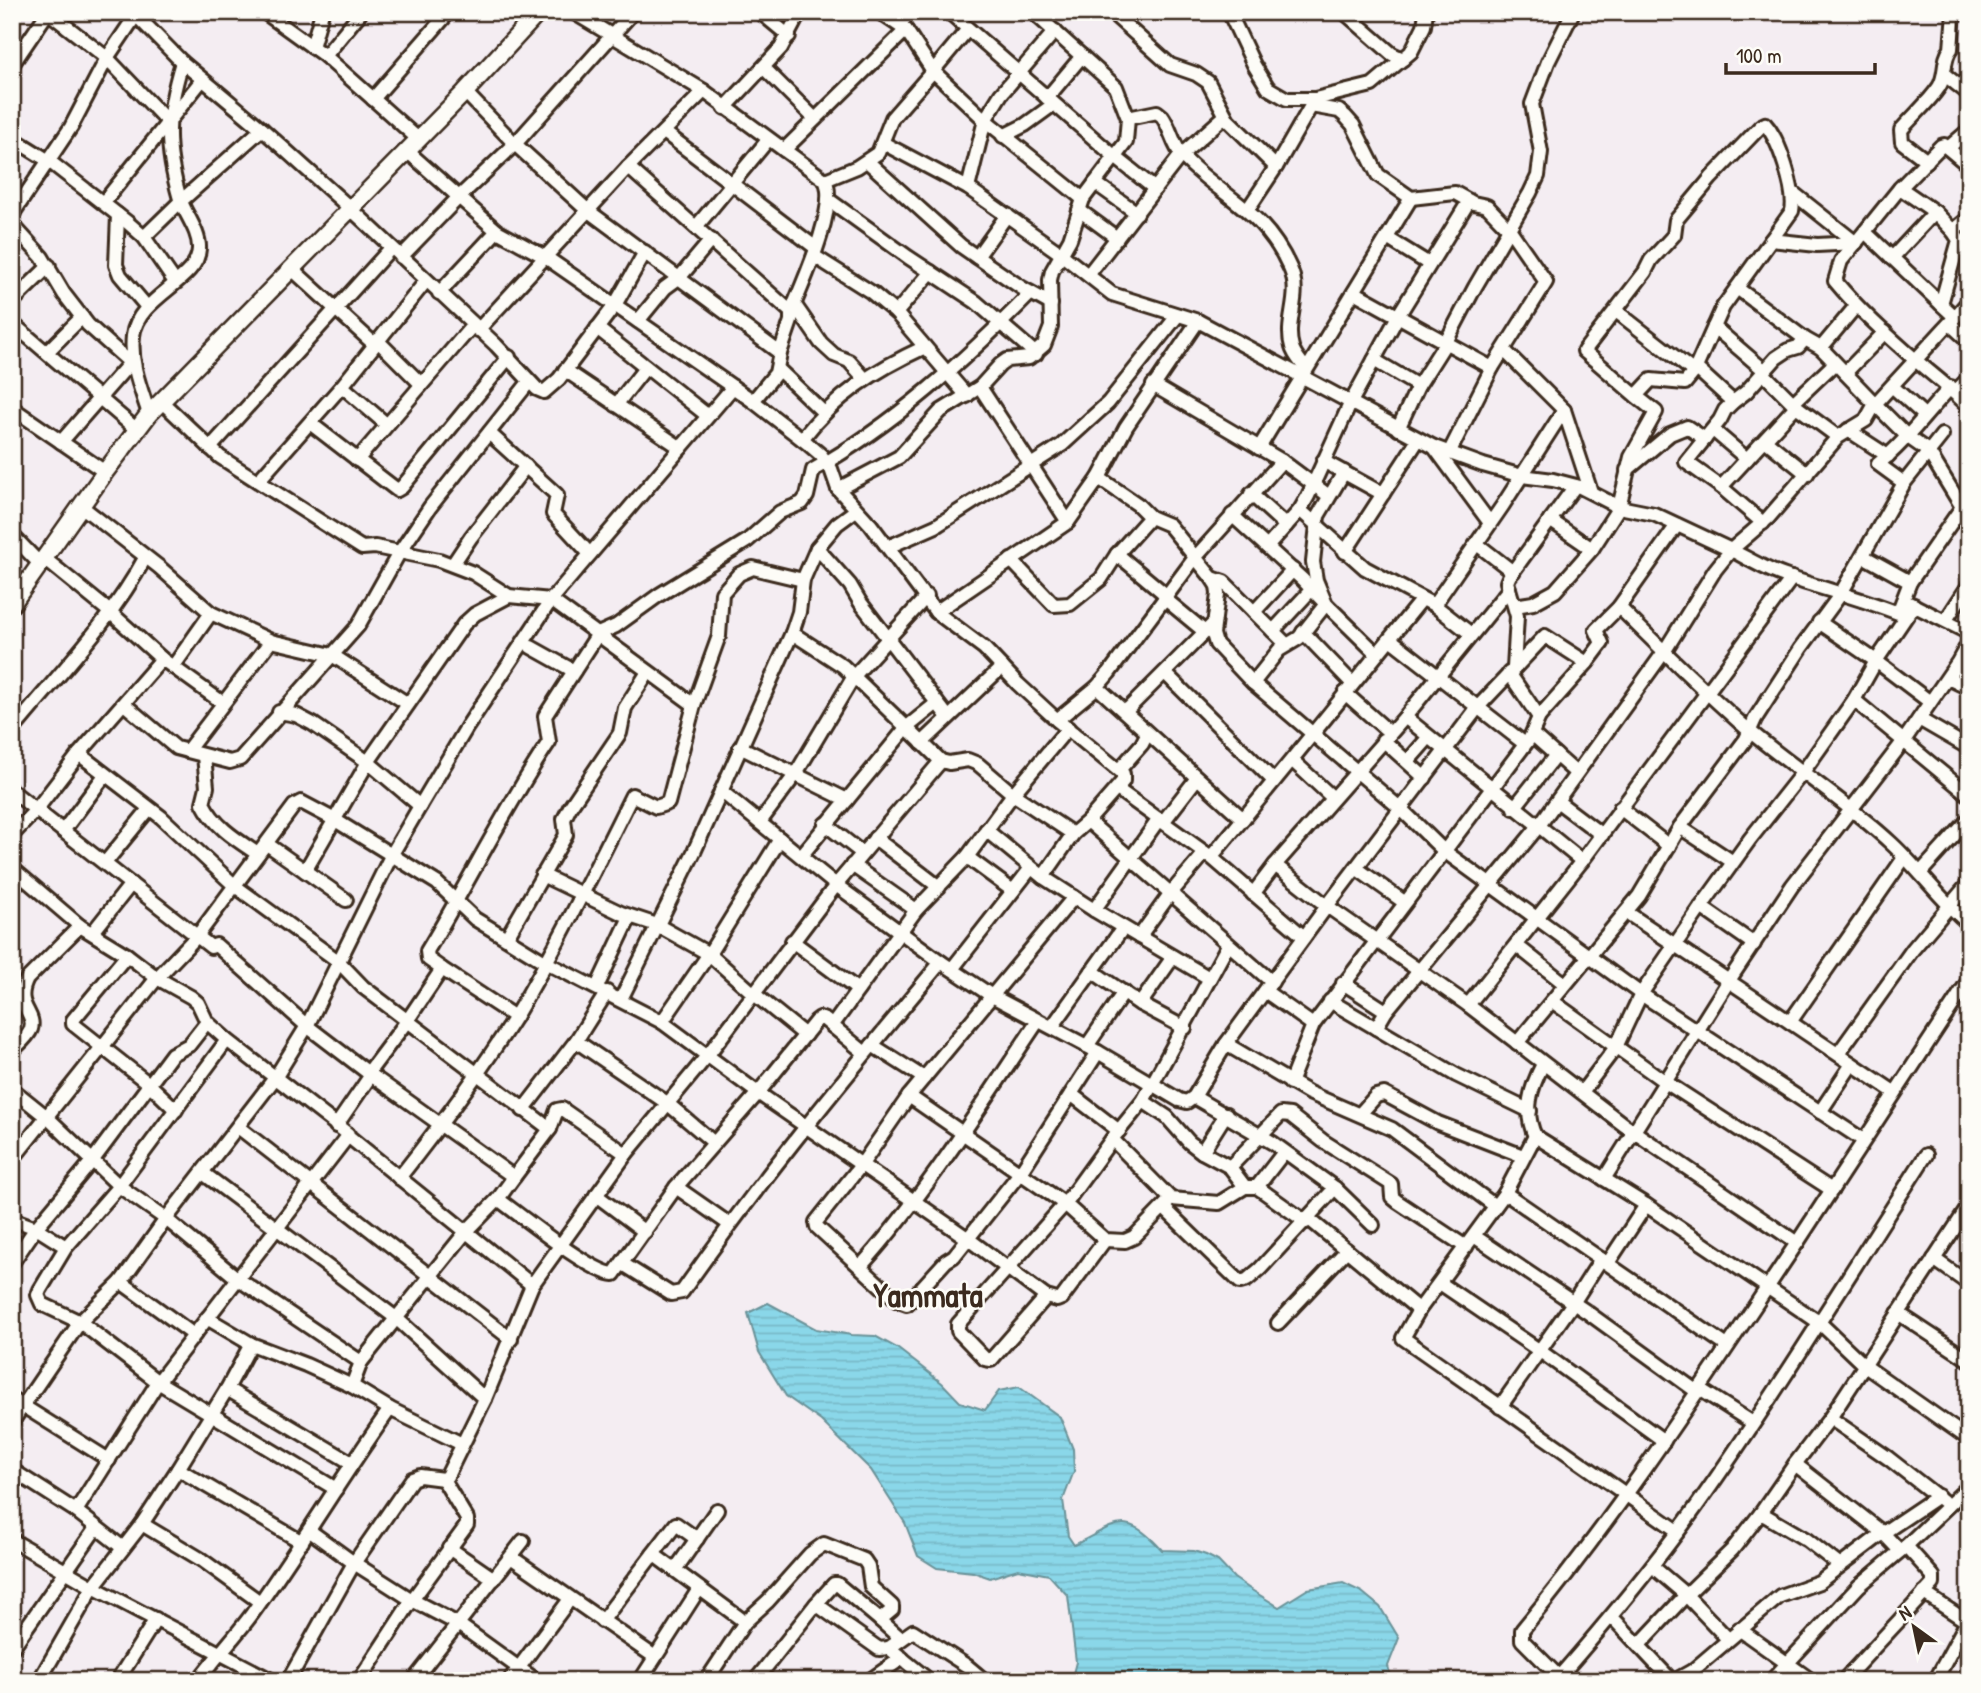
<svg xmlns="http://www.w3.org/2000/svg" width="1981" height="1693" font-family="'Patrick Hand',sans-serif">
<style>
.water{fill:url(#water-rules);stroke:#6a9298;stroke-width:2}
.lines{fill:none;stroke-linecap:round;stroke-linejoin:round}
.street-casing{stroke:#3b2a1e;stroke-width:18}
.secondary-casing{stroke:#3b2a1e;stroke-width:21}
.street{stroke:#fdfcf7;stroke-width:12}
.secondary{stroke:#fdfcf7;stroke-width:16}
.labels{text-anchor:middle;stroke-width:5;stroke-linejoin:round;paint-order:stroke}
.district-label{font-size:33px;font-weight:bold;fill:#3b2a1e;stroke:#fdfcf7}
</style>
<defs>
<pattern id="water-rules" width="6" height="5" patternUnits="userSpaceOnUse" patternTransform="scale(1.75)"><rect width="6" height="5" fill="#8ad7e9"/><path d="M0 2.5h6" fill="none" stroke="#78b9c7"/></pattern>
</defs>
<rect width="100%" height="100%" fill="#f4edf2"/>
<filter id="ink" filterUnits="userSpaceOnUse"><feTurbulence type="fractalNoise" baseFrequency=".0143" numOctaves="2"/><feDisplacementMap in="SourceGraphic" scale="14" xChannelSelector="R" yChannelSelector="G"/><feConvolveMatrix kernelMatrix="1 2 1 2 8 2 1 2 1" color-interpolation-filters="sRGB"/></filter>
<g filter="url(#ink)">
<path class="water" d="M768,1303l48,26 36,6 23,1 22,12 45,35 18,19 25,8 14,-19 20,-4 41,30 13,32 1,22 -11,29 5,36 6,9c42,-20 51,-37 88,5l32,1 12,4 12,6 16,17 16,11 29,18 29,-18 35,-6 19,9 18,15 19,31 -11,28 4,15h-321l5,-19 -8,-66 -19,-21 -31,-6 -28,9 -17,-6 -36,-4 -19,-12 -13,-33 -34,-53 -50,-49 -35,-25 -27,-44 -11,-39z"/>
<g class="lines">
<g class="street-casing">
<g id="street">
<path d="M48,12l59,46 60,63"/>
<path d="M133,12l49,50 80,67 89,80 145,136 41,44 7,3 15,-13 56,-74 30,-53"/>
<path d="M264,12l61,44 92,82"/>
<path d="M573,12l131,79 121,89c14,25 -23,105 -34,132v9l-11,32 -4,20 -23,28"/>
<path d="M760,12l29,24"/>
<path d="M949,12l165,144 41,33"/>
<path d="M1111,12l59,53 26,9 12,8 20,38 48,47"/>
<path d="M1229,12l25,53 14,23 19,11h28l57,-14 39,-33 13,-26 2,-14"/>
<path d="M1344,12l48,42 11,5"/>
<path d="M899,24l12,-12"/>
<path d="M968,29l-35,42 52,49 98,79"/>
<path d="M312,47l10,-35"/>
<path d="M325,56l36,-44"/>
<path d="M12,65l36,-53"/>
<path d="M764,68l51,51"/>
<path d="M1945,75l24,19"/>
<path d="M465,92l50,52 72,66 193,143"/>
<path d="M1047,98l35,-42"/>
<path d="M373,99l76,-87"/>
<path d="M1311,106l28,5 6,5 8,9 25,50 33,23 44,-5 18,10 14,3 23,24 36,52 -54,86 -43,85"/>
<path d="M725,108l56,-60 19,-36"/>
<path d="M1128,118l29,-6 5,4c9,12 11,31 22,42 40,41 80,52 106,110 13,28 -6,53 2,79 2,8 9,15 14,22"/>
<path d="M664,132l152,116"/>
<path d="M1003,136l22,-11 29,-21"/>
<path d="M12,138l37,23 78,61 17,15 31,45"/>
<path d="M883,143l85,45 89,63 55,43 86,27 236,126 49,18 39,11 31,4 27,7 39,20 35,7 77,36 -16,20 -51,82 -126,175 -152,184 -10,17"/>
<path d="M1948,148l21,-18"/>
<path d="M406,150l91,81 50,27 206,143 54,42 14,12 10,14 7,20 33,36 65,87 48,36 34,36 39,36 66,54v7l-35,40 -15,13 -30,43"/>
<path d="M784,150l122,-120"/>
<path d="M867,161l94,85 61,42 29,16"/>
<path d="M1927,161l-25,-19 -1,-12c12,-14 28,-28 38,-43 8,-12 3,-28 12,-38l3,-37"/>
<path d="M1969,166l-25,-21 -3,1 -41,42 -59,73 -6,20c23,28 50,52 77,76 19,17 39,31 57,50"/>
<path d="M628,167l163,145"/>
<path d="M825,180l32,-13 21,-14 14,-35 41,-47 -27,-41 -27,-18"/>
<path d="M1095,183l42,30"/>
<path d="M968,188l17,-68 16,-26 54,-63"/>
<path d="M1900,188l35,24 18,19"/>
<path d="M1792,192l64,51"/>
<path d="M829,200l79,57 68,45 60,52"/>
<path d="M103,203l99,-123"/>
<path d="M1248,209l28,-42 39,-68"/>
<path d="M1079,210l38,28"/>
<path d="M12,215l59,-88 36,-69 29,-43"/>
<path d="M118,215l-2,50 4,10 27,32"/>
<path d="M12,224l30,33 22,37 24,31 46,41"/>
<path d="M696,227l72,-87"/>
<path d="M1865,232l76,72"/>
<path d="M144,237l37,-36 81,-72"/>
<path d="M1387,238l42,26"/>
<path d="M1771,240l46,5 39,-2"/>
<path d="M814,256l57,36 25,21 71,83"/>
<path d="M401,257l58,-60 56,-53 118,-132"/>
<path d="M977,257l30,-42"/>
<path d="M1892,258l43,-46"/>
<path d="M291,268l83,76"/>
<path d="M1088,275l93,-120 44,-39"/>
<path d="M1737,288l68,51"/>
<path d="M1354,292l138,76"/>
<path d="M439,293l58,-62"/>
<path d="M12,302l37,-36"/>
<path d="M794,304l27,39 13,12 15,6 16,18"/>
<path d="M1616,311l78,61"/>
<path d="M896,313l35,-41"/>
<path d="M1955,317l14,-16"/>
<path d="M638,321l27,-33 15,-11 31,-37"/>
<path d="M12,323l125,107"/>
<path d="M1950,324l19,17"/>
<path d="M1714,327l51,44"/>
<path d="M597,328l111,88"/>
<path d="M478,330l150,-163 76,-76"/>
<path d="M377,340l44,44"/>
<path d="M1821,348l54,56 33,33 20,14 34,56 -52,75 -12,31c-37,-15 -76,-24 -113,-37 -19,-6 -36,-17 -54,-26l37,-32 70,-81 28,-17 9,-16 80,-87 -14,-13 18,-64 -6,-9 16,-13"/>
<path d="M1504,350l60,60 27,82"/>
<path d="M47,352l35,-35"/>
<path d="M1374,360l44,26"/>
<path d="M1696,368l37,34"/>
<path d="M778,369l45,43"/>
<path d="M565,370l116,78"/>
<path d="M1763,373l33,33 42,31"/>
<path d="M1845,373l40,-41"/>
<path d="M1153,385l129,76 47,35"/>
<path d="M342,386l44,38"/>
<path d="M1892,386l32,29"/>
<path d="M980,387l88,135"/>
<path d="M1955,392l14,-14"/>
<path d="M161,401l59,56 142,91 13,-1 64,13 34,13 36,23 42,4 143,105"/>
<path d="M1793,403l42,-40"/>
<path d="M616,405l30,-38"/>
<path d="M12,408l93,64"/>
<path d="M149,414c-8,-25 -19,-50 -16,-78 4,-39 65,-55 66,-87 1,-17 -14,-35 -19,-50 -16,-55 -14,-83 2,-137"/>
<path d="M310,423l87,67 5,-3 107,-130"/>
<path d="M1398,429l20,-43 28,-44 29,-55 55,-94 8,-17 3,-24 -9,-48 16,-42 25,-50"/>
<path d="M1713,430l34,29"/>
<path d="M1848,430l40,26"/>
<path d="M489,433l68,62 -4,19 37,40"/>
<path d="M802,439c34,-44 73,-69 123,-92"/>
<path d="M1765,440l42,34"/>
<path d="M61,442l69,-79"/>
<path d="M1434,447l56,76"/>
<path d="M210,448l181,-200"/>
<path d="M1259,448l152,-250"/>
<path d="M357,460l116,-135"/>
<path d="M1323,461l60,33"/>
<path d="M1627,470l43,-36 17,-7 18,12"/>
<path d="M1344,472l-26,44 -5,46 3,18 10,24 51,50"/>
<path d="M1099,478l38,26 13,13 19,8 43,53 5,8 1,8 -5,40 3,10 37,39 148,126 43,42 197,143 222,146"/>
<path d="M259,480l83,-94 84,-105"/>
<path d="M1904,483l-26,-19c28,-22 48,-51 73,-77"/>
<path d="M1721,487l75,-81"/>
<path d="M838,489l61,-32 42,-46 39,-24 20,-22 7,-5 22,-2 15,-13 7,-18 -1,-47 2,-9 18,-32 13,-40 43,-57 2,-24 -12,-31 -83,-75"/>
<path d="M1251,494l35,32"/>
<path d="M81,506l78,61 52,46 60,28 61,14 76,49"/>
<path d="M1300,510l65,58 69,37 37,29"/>
<path d="M1232,515l70,64 24,25 -27,34 -20,12 -26,33"/>
<path d="M1550,520l42,29"/>
<path d="M1763,523l-42,-36 -35,-25 34,-42 5,-10 8,-8 13,-10 30,-34 12,-8 10,-3 7,-8 16,9 35,-42"/>
<path d="M12,535l29,30"/>
<path d="M1477,544l36,28"/>
<path d="M888,547l48,-21 126,-81 46,-42 70,-88"/>
<path d="M1267,547l33,-37 8,-14 42,-92 48,-88 71,-115"/>
<path d="M817,548l33,37 10,17 88,115"/>
<path d="M1345,552l73,-112"/>
<path d="M1117,554l49,41"/>
<path d="M1863,556l47,26"/>
<path d="M45,559l65,53 52,47 61,44"/>
<path d="M1011,560l43,45 16,-1 31,-25 16,-25 33,-37"/>
<path d="M453,564l18,-27 55,-71"/>
<path d="M1212,578l12,4 62,62"/>
<path d="M1164,598l41,34"/>
<path d="M1909,603l60,30"/>
<path d="M1434,605l69,-100 61,-95"/>
<path d="M1515,606l18,-3 22,-12 37,-42 27,-42 12,-50 25,-45 -20,-16 15,-16 34,3 9,-11 29,-65 69,-96c4,-20 -13,-72 -27,-87l-4,2 -50,52 -35,42 -2,15 -23,25 -6,12 -61,79 52,45"/>
<path d="M1619,607c41,41 83,82 127,121 47,40 100,73 146,116 27,25 48,56 77,80"/>
<path d="M936,612l132,-90 31,-44 27,-51 72,-106"/>
<path d="M1254,612l39,-42"/>
<path d="M1946,620l23,-35"/>
<path d="M1819,622l57,39 54,41"/>
<path d="M1273,631l39,-42"/>
<path d="M1303,632l49,51"/>
<path d="M792,633l51,33 98,95 8,2 19,-3 10,4 35,30 60,40"/>
<path d="M1390,639l135,105"/>
<path d="M531,647l43,24"/>
<path d="M173,667l38,-54"/>
<path d="M1514,668l3,-52 -10,-34 2,-5 66,-91"/>
<path d="M1165,673l109,108"/>
<path d="M1509,673l30,44"/>
<path d="M1948,678l21,10"/>
<path d="M1097,687l146,132"/>
<path d="M1345,693l45,40"/>
<path d="M1854,700l115,95"/>
<path d="M124,704l52,44 54,14 10,-3 118,-133 41,-73 31,-46 99,-125"/>
<path d="M279,712l17,3 17,9 55,38 52,44"/>
<path d="M1125,712l88,-88"/>
<path d="M1405,717l177,144"/>
<path d="M1919,719l50,29"/>
<path d="M1057,720l40,-33 12,-14 85,-114 88,-98"/>
<path d="M12,731c46,-56 99,-110 133,-173"/>
<path d="M1532,734l44,39"/>
<path d="M1383,740l42,38"/>
<path d="M922,743l80,-76"/>
<path d="M740,747l107,53"/>
<path d="M187,751l84,-110"/>
<path d="M79,754l82,63 74,69 103,75 25,26 187,142"/>
<path d="M204,756l3,31 -4,16c12,24 34,37 55,51"/>
<path d="M1293,761l40,37"/>
<path d="M1408,761l21,-24"/>
<path d="M1119,770l23,-26 5,-10"/>
<path d="M1117,789l94,68 93,80"/>
<path d="M12,791l199,156 5,-2 91,81 64,49 143,102 36,-48 7,-19 5,-1 64,45"/>
<path d="M721,791l115,94 105,77 51,34 106,56 81,48 8,2 7,-5 32,-53 101,-138 151,-199 67,-71 42,27"/>
<path d="M1557,801l45,34"/>
<path d="M1514,808l42,-53"/>
<path d="M1620,808l49,38"/>
<path d="M1088,821l184,161"/>
<path d="M760,822l35,-47 59,-99 73,-80"/>
<path d="M1163,822l34,-44"/>
<path d="M825,824l37,29"/>
<path d="M1680,827l53,35"/>
<path d="M986,830l57,47 51,33 115,68"/>
<path d="M63,831l42,-56"/>
<path d="M12,835l24,-25 43,-56 83,-95"/>
<path d="M875,838l64,49"/>
<path d="M267,844l79,56"/>
<path d="M801,856l105,-128 31,-25"/>
<path d="M967,857l46,34"/>
<path d="M1211,857c72,-85 141,-172 211,-258"/>
<path d="M105,863l44,-54"/>
<path d="M852,865l64,45"/>
<path d="M1275,865l130,-148 104,-128"/>
<path d="M12,868l68,58 47,29 30,23 34,19 7,6 9,19 20,18 121,94v2l184,149 94,-131 81,-98 129,-171 105,-124"/>
<path d="M1356,868l48,34"/>
<path d="M305,871l63,-109 96,-138 11,-10 34,-18"/>
<path d="M1921,872l48,-53"/>
<path d="M542,875l79,38 36,12 52,29 44,39 52,42"/>
<path d="M1253,894l22,-29 52,41 141,99 156,120 173,118c-88,131 -174,265 -275,387v10l41,41"/>
<path d="M1074,897l-165,199 -47,68 -46,58 1,5 79,73 11,4 39,-43 8,-5 66,-83 78,-121"/>
<path d="M1701,907l53,37"/>
<path d="M1094,910l65,-91"/>
<path d="M1626,912l268,180"/>
<path d="M93,932l38,-48"/>
<path d="M507,937l59,-102 -2,-16 6,-12 50,-74 5,-25 23,-36"/>
<path d="M1139,937l31,-43 35,-41"/>
<path d="M792,941l66,49"/>
<path d="M1516,945l49,39"/>
<path d="M127,955l-54,65v4l76,60 27,26"/>
<path d="M442,969l73,48"/>
<path d="M952,969l79,-101"/>
<path d="M1092,971l48,33 45,24"/>
<path d="M1343,983l43,28"/>
<path d="M597,987l33,-70"/>
<path d="M1265,991l48,34"/>
<path d="M621,999l73,-147 98,-219 7,-21 4,-32 14,-32 20,-24 19,-14"/>
<path d="M1330,1001l126,74 74,36"/>
<path d="M1552,1001l112,80 168,109"/>
<path d="M1140,1004l33,-47"/>
<path d="M1468,1005l114,-144 210,-283"/>
<path d="M662,1022l47,-68 71,-115"/>
<path d="M1790,1022l114,-164"/>
<path d="M832,1026l84,-116 51,-53 46,-63 55,-66"/>
<path d="M1052,1027l71,-99"/>
<path d="M227,1040l-108,146 -53,61 -26,43 -2,5 4,9 38,18 78,60 178,107"/>
<path d="M576,1041l91,62 46,39"/>
<path d="M1517,1043l122,-147 41,-69 66,-88 9,-20 46,-71 39,-53 64,-112 38,-48"/>
<path d="M1226,1044l83,49 83,36 103,77"/>
<path d="M872,1045l52,33"/>
<path d="M1087,1046l37,-54"/>
<path d="M12,1051c6,-6 16,-14 19,-22 5,-17 -18,-23 -4,-50l53,-53"/>
<path d="M1838,1054l75,-105 56,-66"/>
<path d="M1543,1064c-12,23 -20,47 -8,72l111,69 174,118 45,43 104,73"/>
<path d="M368,1073l39,-52 35,-52 -14,-10 -1,-8c42,-69 77,-142 122,-209l-4,-26 53,-82 18,-8 43,-31 88,-54 33,-29 22,-9 5,-7 6,-26c82,-46 153,-111 218,-177"/>
<path d="M1290,1083l23,-58 217,-287 9,-21 48,-54 15,-20 -6,-13 23,-23 58,-82"/>
<path d="M12,1089l36,29 71,68 47,33 72,60 123,83"/>
<path d="M1582,1092l34,-45 25,-53 60,-87 49,-68 53,-67 51,-72 22,-39 38,-56"/>
<path d="M1071,1094l48,37"/>
<path d="M909,1096l156,108 40,36 20,1 9,-4 37,-38"/>
<path d="M1194,1097l79,46 62,45 38,37"/>
<path d="M1143,1101l24,16 22,25 13,10 28,15 15,20h12l49,35"/>
<path d="M523,1110l53,-69 31,-49"/>
<path d="M1820,1112l32,-48"/>
<path d="M1360,1114l16,-18 8,-2 54,29 85,33"/>
<path d="M336,1126l35,-51"/>
<path d="M238,1127l273,212"/>
<path d="M1535,1136l-30,57 -86,117 -16,28 275,193"/>
<path d="M1112,1139l59,60 48,4 26,-16"/>
<path d="M1202,1152l24,-38"/>
<path d="M12,1160l145,-182 41,-43 96,-129 7,-4 34,18 102,63 38,36 70,43 117,60 96,71 209,145 79,59 11,3 5,-2 43,-58"/>
<path d="M1230,1167l51,-53 9,1 33,26 68,43 1,13 6,5 68,45"/>
<path d="M203,1173l193,145 89,81"/>
<path d="M514,1177l-16,22c22,16 93,74 116,75l62,-87 82,-94 58,-72 4,-3 5,2 40,33"/>
<path d="M399,1178c41,-52 81,-105 116,-161 43,-72 80,-148 117,-222l24,12 12,-4 26,-98 25,-69 3,-43 17,-19 14,-6 50,12"/>
<path d="M1604,1179l124,-197 64,-96 111,-144 55,-80 11,-20"/>
<path d="M676,1187l53,37"/>
<path d="M1257,1187l27,-35"/>
<path d="M1505,1193l222,153"/>
<path d="M596,1195l49,37"/>
<path d="M1164,1208l76,74 7,-2 13,-11 75,-81"/>
<path d="M12,1219l24,9 30,19"/>
<path d="M1309,1219l110,91"/>
<path d="M1474,1236l113,76 109,79"/>
<path d="M1797,1243l172,-263"/>
<path d="M1934,1259l35,25"/>
<path d="M12,1263l24,-35 57,-68 79,-106 17,-9 18,-23"/>
<path d="M1608,1263l38,-58"/>
<path d="M623,1264l48,30 11,-2c80,-115 169,-222 259,-330"/>
<path d="M861,1266c67,-75 121,-162 177,-245"/>
<path d="M121,1282l73,53"/>
<path d="M1440,1283l100,68 124,90"/>
<path d="M1046,1297l-55,63 -6,-1 -27,-28v-7l107,-120 47,-65 31,-38 85,-156"/>
<path d="M1898,1313l71,47"/>
<path d="M207,1318l44,26 55,21 46,21 38,23 72,35"/>
<path d="M1278,1323l69,-73"/>
<path d="M352,1386l9,-24 104,-129 33,-34"/>
<path d="M1698,1388l55,35"/>
<path d="M227,1389l125,74"/>
<path d="M12,1399l97,61"/>
<path d="M1500,1407l73,-104 28,-44"/>
<path d="M1830,1418l58,40 55,43"/>
<path d="M12,1422l68,-100 41,-40 45,-63 109,-141 32,-52 85,-172 28,-48 47,-79 84,-127 182,-213"/>
<path d="M1795,1464l35,-46 139,-212"/>
<path d="M178,1469l124,73"/>
<path d="M12,1470l64,41 47,37"/>
<path d="M443,1479l4,-3 38,-77 47,-114"/>
<path d="M76,1511l82,-129 190,-246"/>
<path d="M142,1524l60,36 58,42"/>
<path d="M310,1531l44,32 58,37 46,24 79,57"/>
<path d="M12,1540l81,47 180,94"/>
<path d="M449,1548l45,31"/>
<path d="M653,1554l92,68"/>
<path d="M511,1557l144,100"/>
<path d="M1839,1565l-32,-25 -46,-27 34,-49 88,69 17,18"/>
<path d="M675,1570l42,-60"/>
<path d="M1924,1593l45,30"/>
<path d="M1612,1617l60,64"/>
<path d="M880,1620l-43,-36h-3l-18,20 63,45 10,-1"/>
<path d="M602,1621l74,-97 21,15"/>
<path d="M1739,1629l73,52"/>
<path d="M1728,1639l-42,-44 46,-45 29,-37"/>
<path d="M1639,1645l47,-50 -34,-29"/>
<path d="M12,1648l84,-120"/>
<path d="M1559,1677c48,-55 94,-110 137,-170 81,-114 154,-234 230,-352"/>
<path d="M39,1681l54,-94 49,-63 36,-55 49,-80 24,-45"/>
<path d="M117,1681l39,-62"/>
<path d="M198,1681c17,-23 37,-44 54,-67 48,-67 90,-138 138,-205"/>
<path d="M288,1681l66,-118 58,-84 8,-3 23,3"/>
<path d="M359,1681l53,-81 55,-75v-6l-24,-40"/>
<path d="M413,1681l110,-140"/>
<path d="M509,1681l61,-82"/>
<path d="M640,1681l59,-92"/>
<path d="M706,1681l39,-59 23,-21 42,-47 14,-10 40,16 4,6 3,21 21,19v4l-12,10 21,19"/>
<path d="M755,1681l61,-77"/>
<path d="M869,1681l33,-23"/>
<path d="M923,1681l3,-3 -37,-30 24,-17 54,35 18,15"/>
<path d="M1674,1681l18,-10 88,-75 39,-14 64,-49 55,-37"/>
<path d="M1771,1681l88,-95 47,-40 63,-60"/>
<path d="M1843,1681l90,-97v-8l-27,-30"/>
<path d="M1935,1681l34,-63"/>
</g>
</g>
<g class="secondary-casing">
<path id="secondary" d="M12,604l93,-132 44,-58 316,-322 74,-80"/>
</g>
<use href="#street" class="street"/>
<use href="#secondary" class="secondary"/>
</g>
</g>
<g class="labels">
<g class="district-label">
<text x="928" y="1307">Yammata</text>
</g>
</g>
<rect width="1981" height="1693" fill="none" stroke="#fdfcf7" stroke-width="42"/>
<rect x="21" y="21" width="1939" height="1651" fill="none" stroke="#3b2a1e" stroke-width="2.5" filter="url(#ink)"/>
<g transform="translate(1914 1627) rotate(327)" stroke="#fdfcf7" stroke-width="5" paint-order="stroke">
<path d="M0-5L12 26L0 18L-12 26Z" fill="#3b2a1e"/>
<text y="-10" font-size="19" font-weight="bold" text-anchor="middle" fill="#3b2a1e">N</text>
</g>
<path d="M1726 63v10h149v-10" fill="none" stroke="#3b2a1e" stroke-width="3.5"/>
<text x="1736" y="63" font-size="21" fill="#3b2a1e" stroke="#fdfcf7" stroke-width="5" paint-order="stroke">100 m</text>
</svg>
